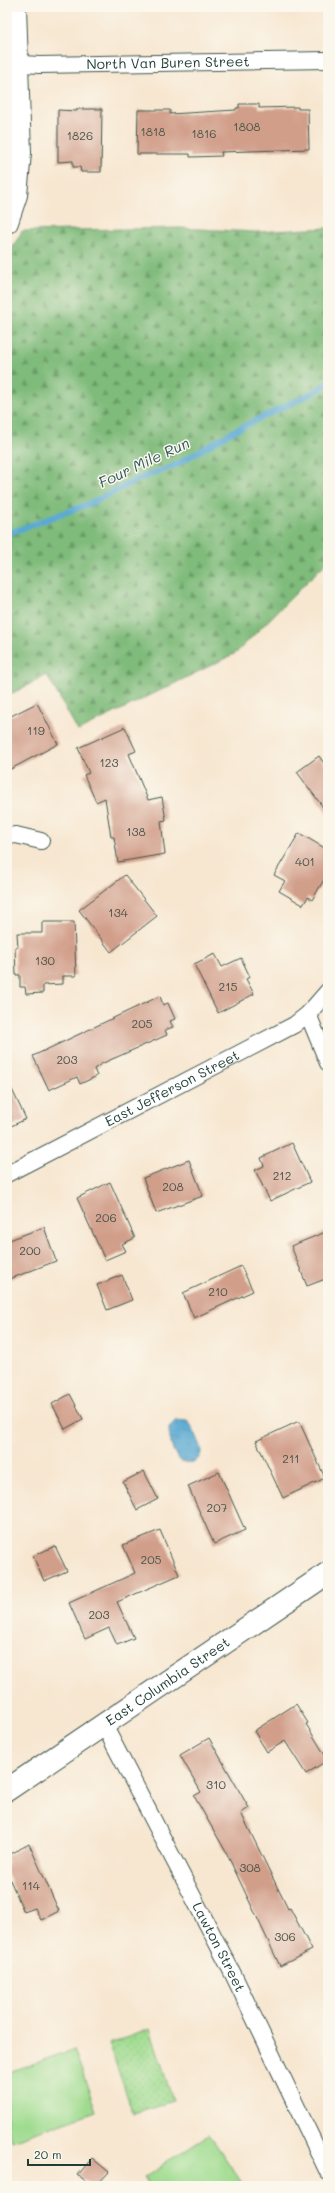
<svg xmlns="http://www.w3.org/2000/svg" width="335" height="2193" font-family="Mali,sans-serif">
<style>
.forest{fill:url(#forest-firs);stroke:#4f7c57}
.park{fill:url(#park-dots);stroke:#5f8c62}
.garden{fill:#9fdb8f;stroke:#5f8c62}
.water{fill:url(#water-ripples);stroke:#3c7283}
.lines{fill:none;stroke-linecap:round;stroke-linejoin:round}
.stream{stroke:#58a8d2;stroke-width:6}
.building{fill:#d19e8a}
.street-casing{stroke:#3f564c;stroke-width:18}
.secondary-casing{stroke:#3f564c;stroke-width:24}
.street{stroke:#fff;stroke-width:16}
.secondary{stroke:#fff;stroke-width:22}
.labels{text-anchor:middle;stroke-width:3;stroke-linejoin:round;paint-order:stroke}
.number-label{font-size:12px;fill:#4c554a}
.street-label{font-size:14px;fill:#1f3d34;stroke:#fbf7ec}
.water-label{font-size:15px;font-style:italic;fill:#305d63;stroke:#fbf7ec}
</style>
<defs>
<pattern id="forest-firs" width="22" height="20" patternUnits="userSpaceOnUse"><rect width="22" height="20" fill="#7fbb7a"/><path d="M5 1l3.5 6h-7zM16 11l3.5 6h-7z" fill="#679965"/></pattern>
<pattern id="park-dots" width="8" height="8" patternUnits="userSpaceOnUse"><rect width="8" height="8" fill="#9fdb8f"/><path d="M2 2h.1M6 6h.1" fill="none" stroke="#88bd7c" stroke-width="1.8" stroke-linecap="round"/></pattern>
<pattern id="water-ripples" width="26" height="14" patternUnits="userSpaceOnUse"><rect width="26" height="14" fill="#58a8d2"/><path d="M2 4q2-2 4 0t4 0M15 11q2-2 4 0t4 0" fill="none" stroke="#488aab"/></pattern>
</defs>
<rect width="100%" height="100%" fill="#fbf7ec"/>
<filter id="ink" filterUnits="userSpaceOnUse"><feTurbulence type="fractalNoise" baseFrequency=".025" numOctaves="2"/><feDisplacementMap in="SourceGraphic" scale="8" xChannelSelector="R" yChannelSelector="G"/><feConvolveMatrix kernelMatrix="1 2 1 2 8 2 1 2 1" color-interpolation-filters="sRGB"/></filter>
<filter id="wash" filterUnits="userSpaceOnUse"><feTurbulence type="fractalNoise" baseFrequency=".012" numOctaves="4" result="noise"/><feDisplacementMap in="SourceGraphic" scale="16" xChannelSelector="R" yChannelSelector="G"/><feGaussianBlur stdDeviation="0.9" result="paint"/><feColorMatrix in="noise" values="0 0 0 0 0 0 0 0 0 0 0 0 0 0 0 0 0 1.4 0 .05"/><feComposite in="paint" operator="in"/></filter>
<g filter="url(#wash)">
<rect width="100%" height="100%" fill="#f7e7d1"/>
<path class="forest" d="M180,228l75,4 73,-4v333l-92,92 -158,78 -31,-56 -40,21v-438l15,-27z"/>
<path class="park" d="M150,2029l23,72 -40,12 -24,-69z"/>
<g class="garden">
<path d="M74,2049l22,62 -84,30 -5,-13v-55z"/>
<path d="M209,2134l35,52h-94l-6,-9z"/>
</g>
<path class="water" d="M176,1420l11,1c5,4 7,10 9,16 2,5 5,10 5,15 -1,12 -18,14 -24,5 -6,-9 -8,-20 -8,-30z"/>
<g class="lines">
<path class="stream" d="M7,534l84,-31 48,-24 37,-14 54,-32 88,-43 10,-8"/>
</g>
<g id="blocks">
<g class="building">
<path d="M239,104h20v4l39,-1v2h10l1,40 -88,3 1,4 -32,1v-3h-53l1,-44h32v4l66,-4v-2h3z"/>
<path d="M77,109h25l-1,63h-20l-1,-5h-7v-6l-15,1v-52l19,1z"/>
<path d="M37,703l21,41 -51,27v-53z"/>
<path d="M125,727l11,24 -7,3 19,46 14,-3 4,23 -5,1 4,33 -47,8 -4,-25h-3l-6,-39 -9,4 -12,-27 5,-2 -11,-25z"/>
<path d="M319,756l9,13v45l-31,-42z"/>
<path d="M299,833l29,17v23l-16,27 -4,-3 -5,8 -24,-14 6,-10 -11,-6z"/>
<path d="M125,875l32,41 -46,36 -32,-42z"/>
<path d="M42,922h32l2,54h-13v8l-20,1v8l-17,1 -1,-7h-5v-12h-4l-1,-28h3l-1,-14h25z"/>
<path d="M215,954l7,13 19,-9 9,19 -4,2 8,15 -36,19 -24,-49z"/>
<path d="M160,996l3,9 5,-2 7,16 -5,2 3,6 -8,3 2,5 -66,29 -7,5 3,7 -17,8 -3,-7 -28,13 -16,-34z"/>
<path d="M7,1079l19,40 -19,9z"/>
<path d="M292,1143l18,39 -40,19 -15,-31 9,-4 -3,-8z"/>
<path d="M189,1160l14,36 -47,17 -13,-35z"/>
<path d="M110,1182l25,56 -13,6 4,7 -21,9 -28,-62z"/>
<path d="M44,1227l12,34 -49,19v-39z"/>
<path d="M328,1231v47l-21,8 -16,-40z"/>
<path d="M241,1266l12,25 -59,27 -11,-25z"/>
<path d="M122,1275l10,25 -25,10 -10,-25z"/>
<path d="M70,1394l13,25 -18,10 -13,-25z"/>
<path d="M299,1421l26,57 -42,20 -27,-57z"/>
<path d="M144,1471l14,28 -21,11 -14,-28z"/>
<path d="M219,1472l26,58 -31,14 -26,-58z"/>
<path d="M160,1530l19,45 -62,27 17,36 -17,7 -8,-17 -24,11 -16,-36 66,-30 -12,-28z"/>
<path d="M55,1546l12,25 -23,10 -11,-25z"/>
<path d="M296,1704l12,19 -2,1 22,36 -22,14 -21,-33 -18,11 -13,-21z"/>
<path d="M209,1738l40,70 -8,5 47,96 2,-1 22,42 -32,16 -54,-114 -32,-56 7,-4 -21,-37z"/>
<path d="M29,1844l30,67 -18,9 -6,-12 -11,4 -17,-39v-17z"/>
<path d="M92,2158l17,14 -13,14h-4l-14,-11z"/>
</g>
</g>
</g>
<g filter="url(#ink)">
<use href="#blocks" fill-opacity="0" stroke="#3f564c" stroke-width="1"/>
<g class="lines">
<g class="street-casing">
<g id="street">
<path id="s1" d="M7,63l32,2 289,-5"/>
<path d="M7,836l9,-1 25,6"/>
<path d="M308,1014l20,49"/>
<path id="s2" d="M7,1174l287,-149 14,-11 20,-23"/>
<path id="s3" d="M104,1725l129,249 95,198"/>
</g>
</g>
<g class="secondary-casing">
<g id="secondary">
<path d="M7,222l9,-27 4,-42 -5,-146"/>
<path id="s4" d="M7,1790l321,-217"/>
</g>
</g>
<use href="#street" class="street"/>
<use href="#secondary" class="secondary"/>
</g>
</g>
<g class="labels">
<g class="number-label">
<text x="247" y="131">1808</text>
<text x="153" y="136">1818</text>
<text x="204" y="138">1816</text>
<text x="80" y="140">1826</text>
<text x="36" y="735">119</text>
<text x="109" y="767">123</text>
<text x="136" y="836">138</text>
<text x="305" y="866">401</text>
<text x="118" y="917">134</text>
<text x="45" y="965">130</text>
<text x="228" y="991">215</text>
<text x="142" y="1028">205</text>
<text x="67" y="1064">203</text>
<text x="282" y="1180">212</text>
<text x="173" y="1191">208</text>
<text x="106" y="1222">206</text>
<text x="30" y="1255">200</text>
<text x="218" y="1296">210</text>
<text x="291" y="1463">211</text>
<text x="217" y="1512">207</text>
<text x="151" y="1564">205</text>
<text x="99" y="1619">203</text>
<text x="216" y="1789">310</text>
<text x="250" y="1872">308</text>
<text x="31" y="1890">114</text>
<text x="285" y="1941">306</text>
</g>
<g class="street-label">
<text dy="5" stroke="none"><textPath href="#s1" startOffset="161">North Van Buren Street</textPath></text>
<text dy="5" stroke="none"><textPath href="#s2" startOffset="186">East Jefferson Street</textPath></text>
<text dy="5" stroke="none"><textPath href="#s4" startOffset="194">East Columbia Street</textPath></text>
<text dy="5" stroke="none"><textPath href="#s3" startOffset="250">Lawton Street</textPath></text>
</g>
<g class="water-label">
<text transform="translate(144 463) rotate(-25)" y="5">Four Mile Run</text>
</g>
</g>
<rect width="335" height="2193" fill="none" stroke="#fbf7ec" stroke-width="24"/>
<path d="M28 2159v6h62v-6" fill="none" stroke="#1f3d34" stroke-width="2"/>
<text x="34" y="2159" font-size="12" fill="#1f3d34" stroke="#fbf7ec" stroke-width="3" paint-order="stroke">20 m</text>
</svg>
